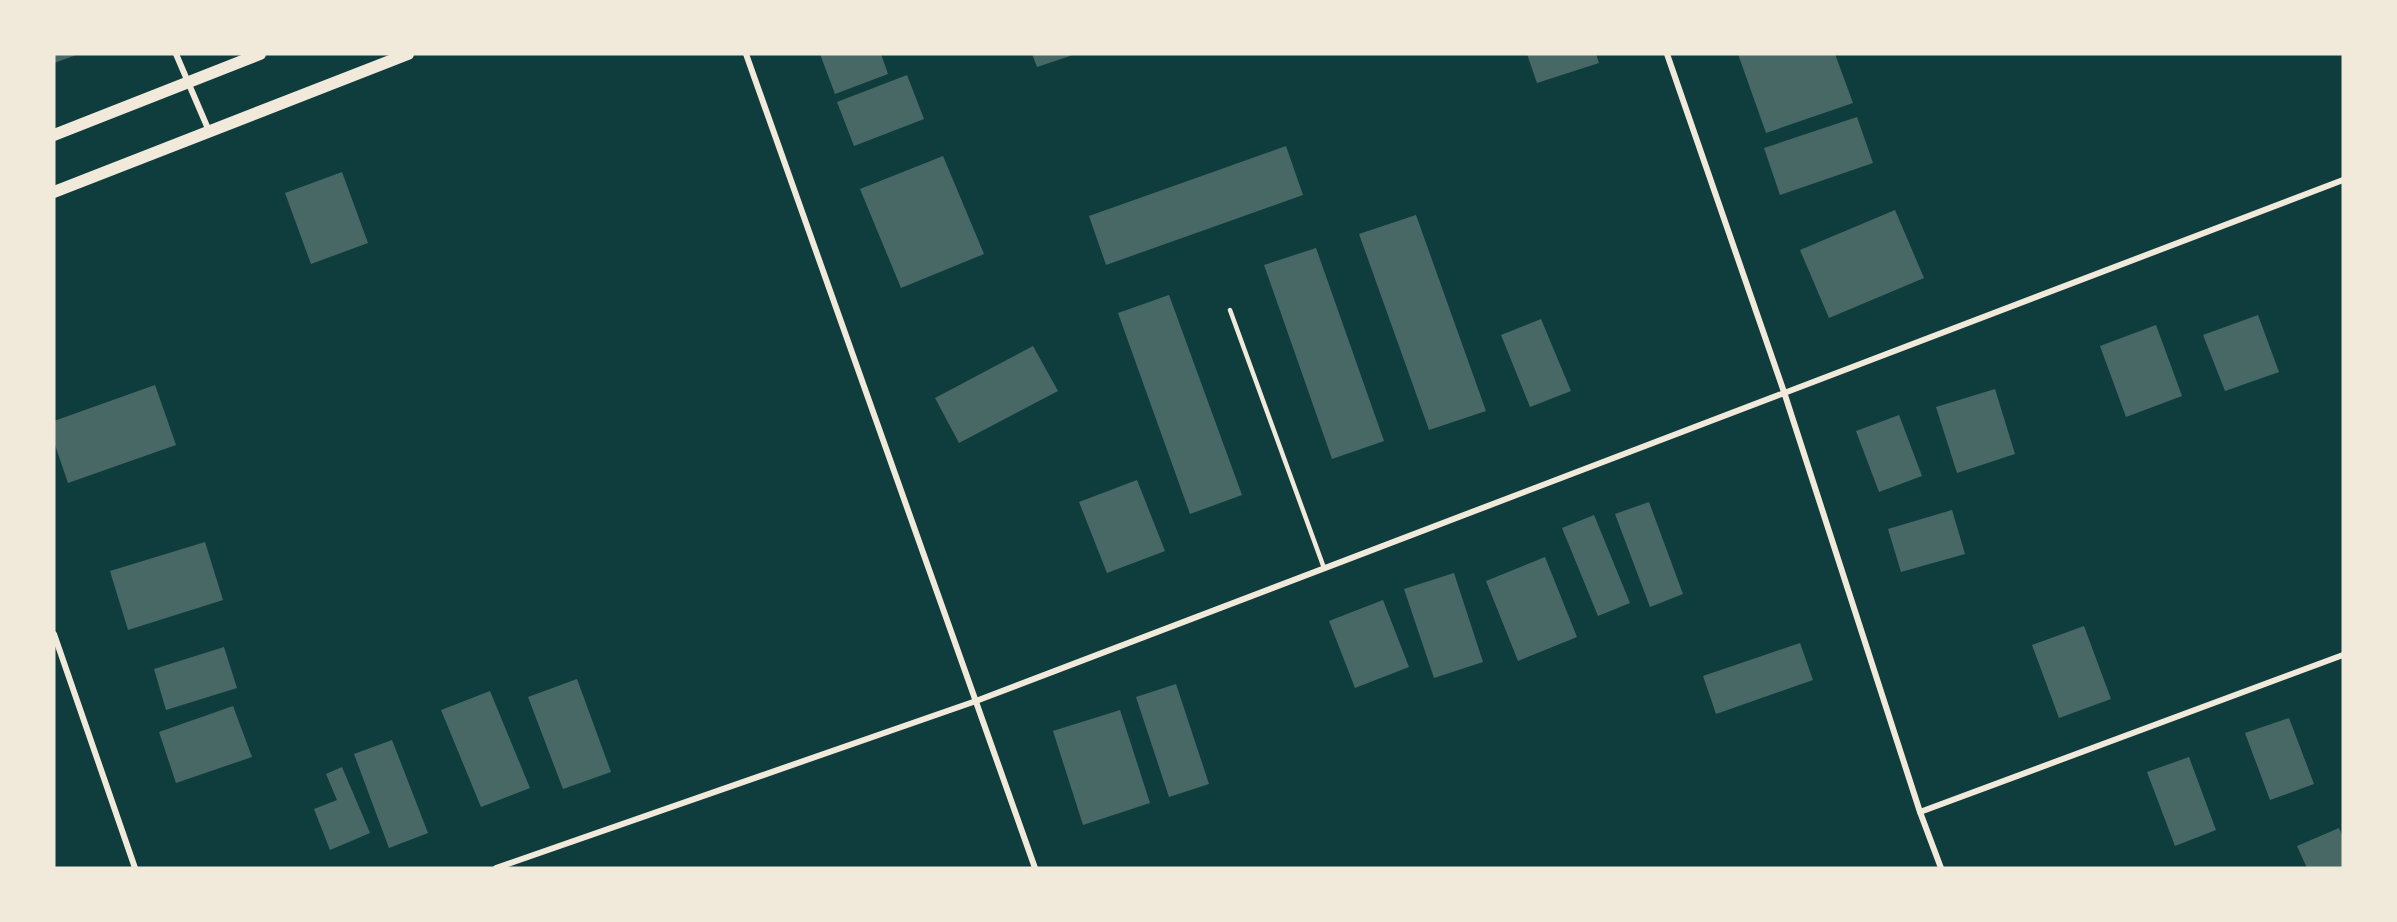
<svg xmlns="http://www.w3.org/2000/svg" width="2397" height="922" font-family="'Noto Sans',sans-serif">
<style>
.building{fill:#486865}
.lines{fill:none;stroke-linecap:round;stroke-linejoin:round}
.service{stroke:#f1e9da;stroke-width:4.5}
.minor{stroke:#f1e9da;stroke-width:6}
.secondary{stroke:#f1e9da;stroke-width:12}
</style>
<rect width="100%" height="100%" fill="#0f3d3e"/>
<g class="building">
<path d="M54,54h25l-25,9z"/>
<path d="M820,54h61l7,20 -53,20z"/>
<path d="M1032,54h44l-39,13z"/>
<path d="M1527,54h69l3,9 -62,20z"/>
<path d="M1738,54h97l18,49 -87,30z"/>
<path d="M907,75l17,44 -70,27 -17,-44z"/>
<path d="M1857,117l16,46 -93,32 -16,-47z"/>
<path d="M1286,146l17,49 -197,70 -17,-49z"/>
<path d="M943,156l41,98 -83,34 -41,-99z"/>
<path d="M342,172l26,71 -57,21 -26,-71z"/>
<path d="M1895,210l29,68 -95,40 -29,-68z"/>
<path d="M1416,215l70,196 -57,19 -70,-196z"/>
<path d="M1316,248l68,193 -52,18 -68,-194z"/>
<path d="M1169,295l73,200 -52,19 -72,-201z"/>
<path d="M2258,315l21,57 -54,19 -22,-56z"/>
<path d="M1541,319l30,72 -41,16 -29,-72z"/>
<path d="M2156,325l26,71 -56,21 -26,-71z"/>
<path d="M1033,346l25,45 -99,52 -24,-45z"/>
<path d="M155,385l21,60 -108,38 -14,-41v-21z"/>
<path d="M1995,389l20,65 -58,19 -21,-66z"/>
<path d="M1899,415l23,61 -43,16 -23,-61z"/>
<path d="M1137,480l28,71 -58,22 -28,-71z"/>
<path d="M1649,502l34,92 -33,13 -35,-93z"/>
<path d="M1952,510l13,44 -64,18 -13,-43z"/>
<path d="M1594,515l36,88 -32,13 -36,-88z"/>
<path d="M205,542l18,58 -95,30 -18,-59z"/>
<path d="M1545,557l32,80 -59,24 -32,-80z"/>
<path d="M1454,573l29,89 -49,16 -30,-89z"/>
<path d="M1383,600l26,67 -54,21 -26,-67z"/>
<path d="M2084,626l27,73 -52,19 -27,-73z"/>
<path d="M1800,643l13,37 -97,34 -13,-38z"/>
<path d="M224,647l13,41 -71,22 -12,-41z"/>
<path d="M577,679l34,93 -48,17 -35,-92z"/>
<path d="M1176,684l33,100 -40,13 -33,-100z"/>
<path d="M490,691l40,97 -49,19 -40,-97z"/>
<path d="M233,706l19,51 -76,26 -17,-51z"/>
<path d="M1120,710l30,93 -67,22 -30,-94z"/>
<path d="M2289,718l25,66 -44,16 -25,-67z"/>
<path d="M392,740l36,93 -39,15 -35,-94z"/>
<path d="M2189,757l27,73 -41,16 -28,-74z"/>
<path d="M342,767l28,66 -40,17 -16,-41 23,-9 -11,-26z"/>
<path d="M2339,828l4,9v31h-36l-10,-22z"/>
</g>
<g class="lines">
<path class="service" d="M1230,310l94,258"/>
<g class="minor">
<path d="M176,54l33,77"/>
<path d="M746,54l289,814"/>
<path d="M1667,54l117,338 136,420 21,56"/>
<path d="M54,634l81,234"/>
<path d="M1920,812l423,-157"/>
<path d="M496,868l480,-167 1367,-521"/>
</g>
<g class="secondary">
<path d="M54,135l206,-81"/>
<path d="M54,192l354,-138"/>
</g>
</g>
<rect width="2397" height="922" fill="none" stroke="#f1e9da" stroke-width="111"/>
</svg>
